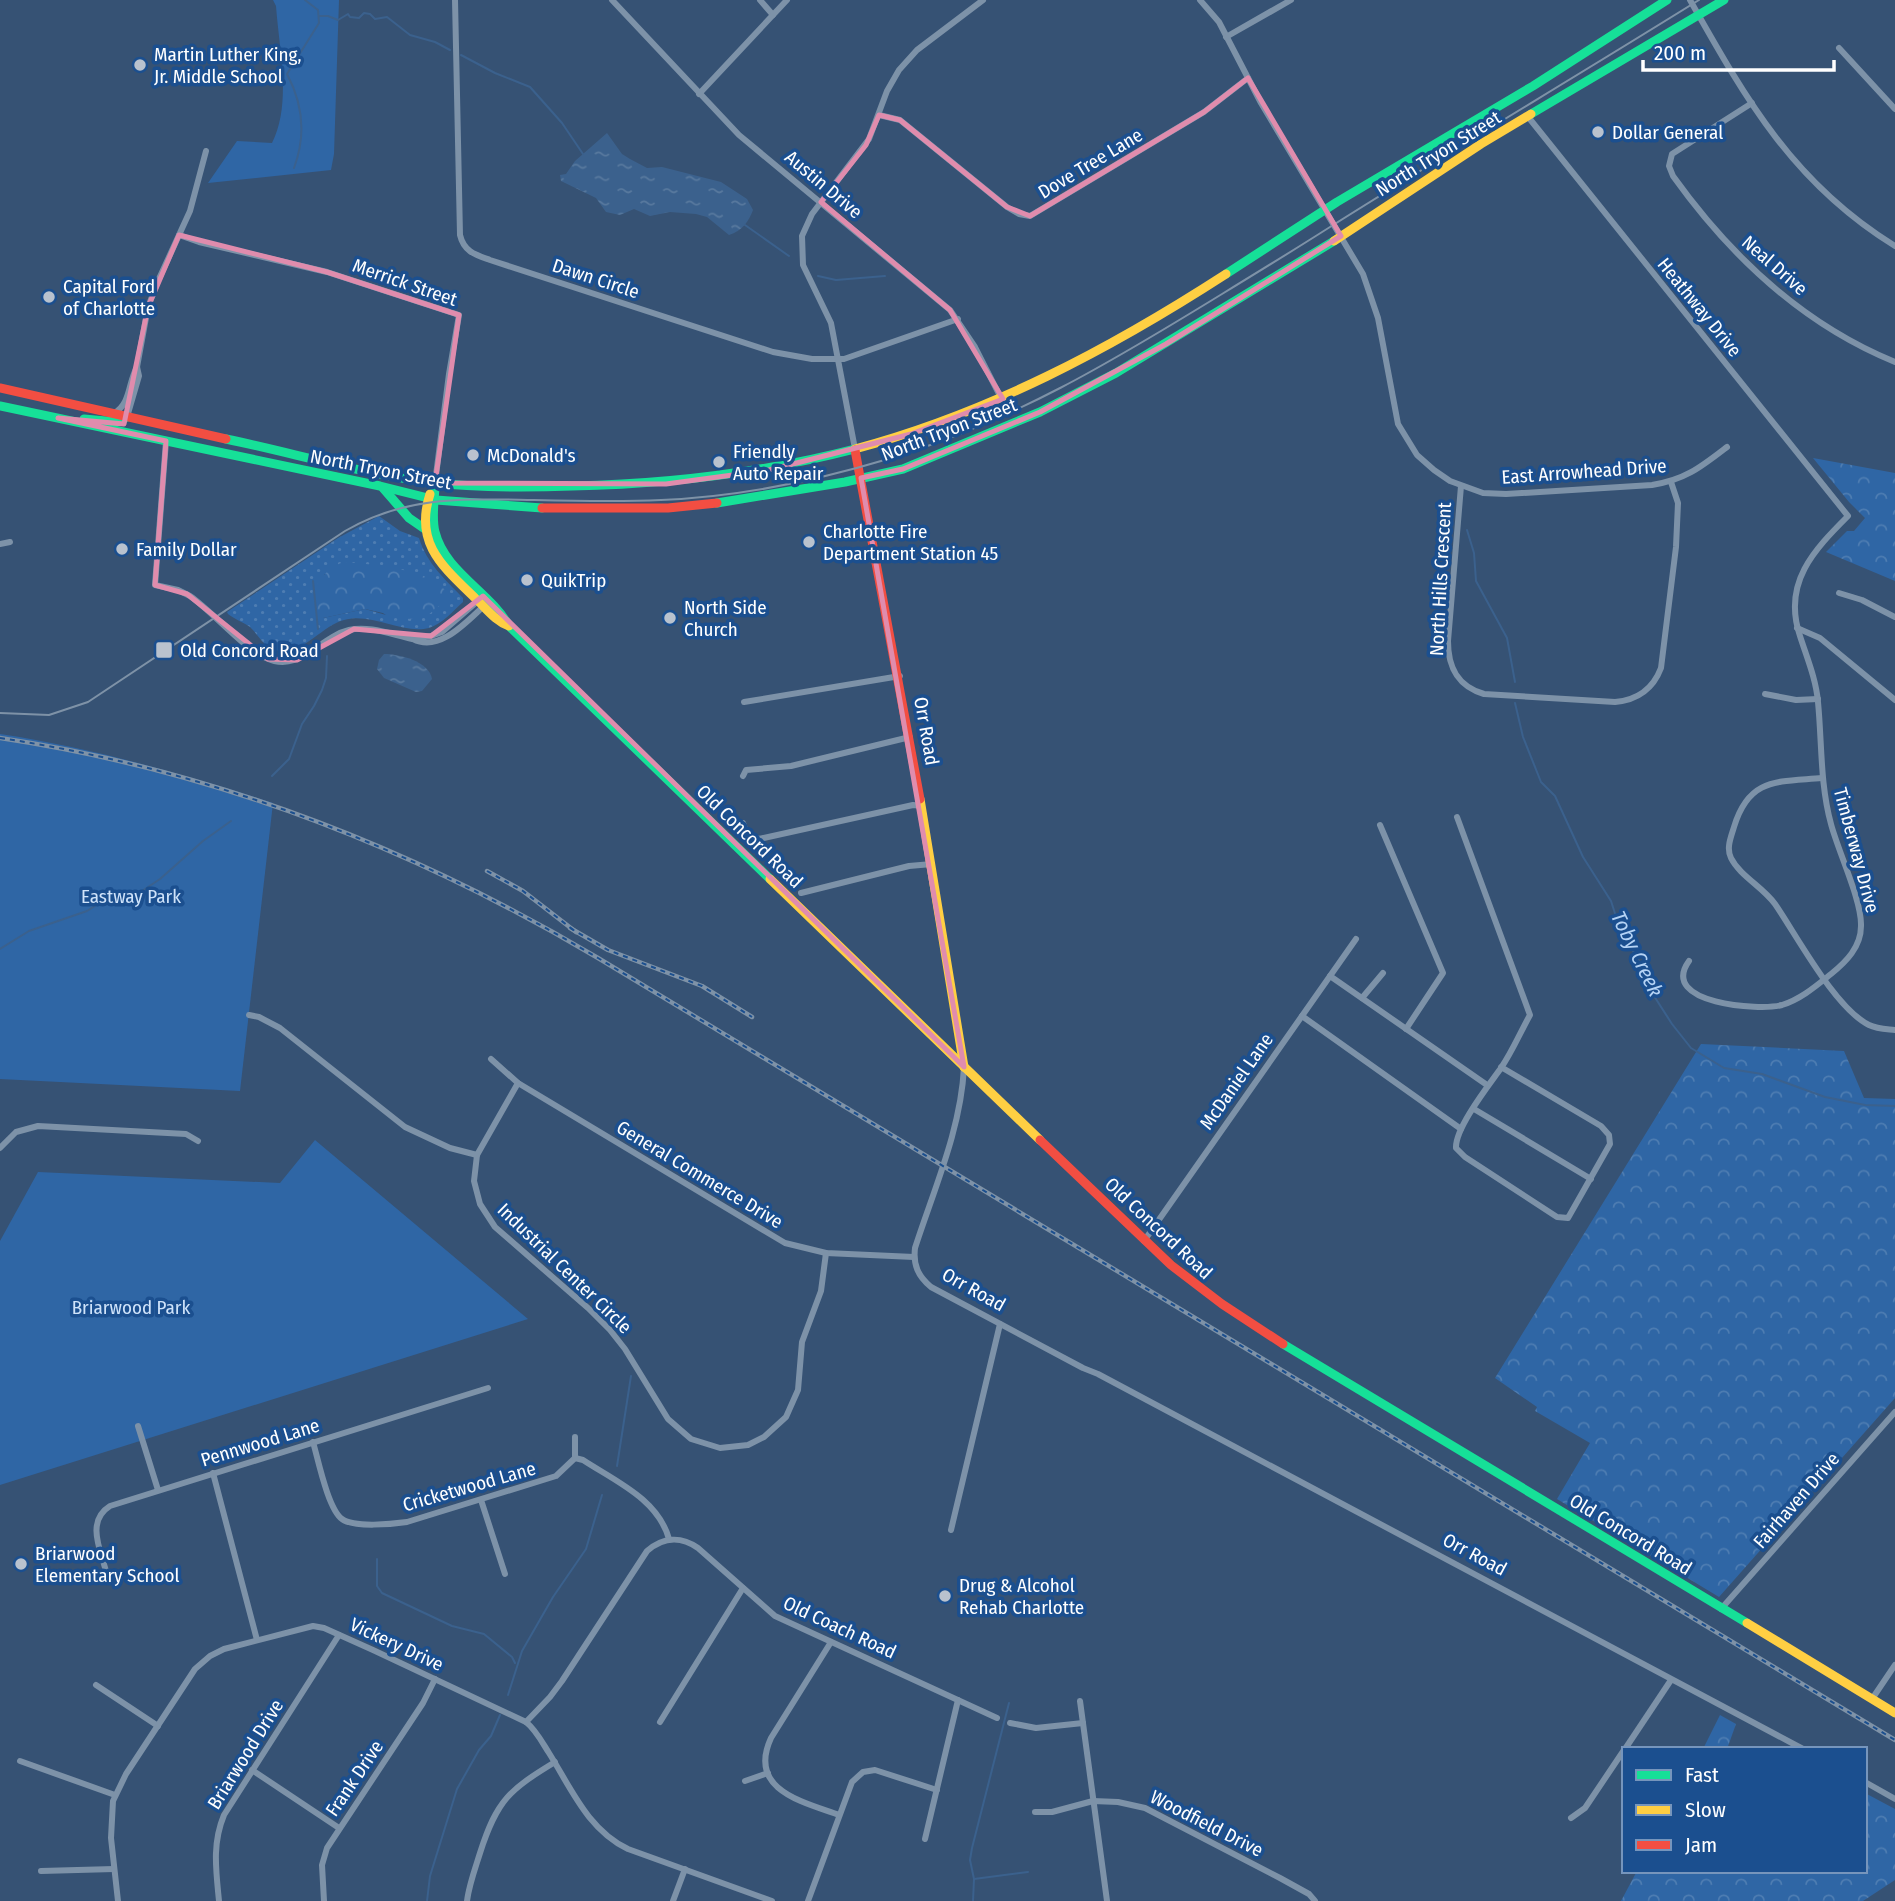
<svg xmlns="http://www.w3.org/2000/svg" width="1895" height="1901" font-family="'Fira Sans Condensed',sans-serif">
<style>
.grass{fill:url(#grass-dots);fill-rule:evenodd}
.forest{fill:url(#forest-crowns)}
.park{fill:#2f66a5}
.water{fill:url(#water-ripples)}
.lines{fill:none;stroke-linecap:round;stroke-linejoin:round}
.stream{stroke:#3b618d;stroke-width:2}
.street{stroke:#7d92a8;stroke-width:6}
.fast{stroke:#16e098;stroke-width:9}
.slow{stroke:#ffcf43;stroke-width:9}
.jam{stroke:#f24e42;stroke-width:9}
.tram{stroke:#7e92a7;stroke-width:2}
.rail-casing{stroke:#7e92a7;stroke-width:4.5}
.rail{stroke:#1b4f8f;stroke-width:2;stroke-dasharray:5;stroke-linecap:butt}
.marked{fill:none;stroke:#e08cad;stroke-width:5;stroke-linejoin:round}
.poi-dot{fill:#b9c2ce;stroke:#1b4f8f;stroke-width:2.5}
.labels{text-anchor:middle;stroke-width:7;stroke-linejoin:round;paint-order:stroke}
.poi-label{font-size:19px;fill:#fff;stroke:#1b4f8f;text-anchor:start}
.street-label{font-size:19px;fill:#fff;stroke:#1b4f8f}
.park-label{font-size:19px;fill:#cfe3fa;stroke:#1b4f8f}
.water-label{font-size:21px;font-style:italic;fill:#b5d3f5;stroke:#1b4f8f}
</style>
<defs>
<pattern id="grass-dots" width="8" height="8" patternUnits="userSpaceOnUse" patternTransform="scale(1.75)"><rect width="8" height="8" fill="#2f66a5"/><path d="M2 2h.1M6 6h.1" fill="none" stroke="#4e7db2" stroke-width="1.8" stroke-linecap="round"/></pattern>
<pattern id="forest-crowns" width="20" height="18" patternUnits="userSpaceOnUse" patternTransform="scale(1.75)"><rect width="20" height="18" fill="#2f66a5"/><path d="M2 6a3 3 0 1 1 6 0M12 15a3 3 0 1 1 6 0" fill="none" stroke="#4e7db2"/></pattern>
<pattern id="water-ripples" width="26" height="14" patternUnits="userSpaceOnUse" patternTransform="scale(1.75)"><rect width="26" height="14" fill="#3b618d"/><path d="M2 4q2-2 4 0t4 0M15 11q2-2 4 0t4 0" fill="none" stroke="#58799e"/></pattern>
</defs>
<rect width="100%" height="100%" fill="#365274"/>
<path class="grass" d="M379,516l21,15 19,7c8,26 26,41 44,60v4c-10,9 -21,22 -34,26 -26,7 -57,-16 -85,-8 -22,6 -39,32 -62,31 -18,-1 -22,-15 -32,-24 -5,-4 -16,-8 -22,-13l-1,-2 111,-74zM324,574l62,41 -21,-6 -42,9z"/>
<g class="forest">
<path d="M1813,458l82,15v108l-69,-29 21,-21h7l11,-13 -16,-16z"/>
<path d="M344,562c25,2 98,7 105,36l-21,17 -18,4 -45,-10 -42,9 -10,-2c-12,-19 12,-49 31,-54z"/>
<path d="M1701,1044l143,7 20,47 31,1v299l-176,199 -162,-98 33,-56 -55,-32 2,-4 -42,-29z"/>
<path d="M1720,1715l16,9 -9,25h-24z"/>
<path d="M1865,1793l30,16v71l-32,21h-242l16,-30h228z"/>
</g>
<g class="park">
<path d="M273,0h66l-5,154 -3,16 -123,13 29,-42 35,2c20,-39 7,-94 4,-137z"/>
<path d="M0,734c93,14 183,40 273,69l-33,288 -240,-12z"/>
<path d="M315,1140l213,179 -528,166v-244l38,-69 242,11z"/>
</g>
<g class="water">
<path d="M607,133l15,21 8,5 17,9 15,-1 59,15 26,17 6,11c-4,11 -11,21 -24,25l-22,-18 -11,-3 -26,-2 -20,4 -16,-7 -14,6 -14,-3 -10,-14 -35,-17 -1,-6 6,-1 9,-13z"/>
<path d="M384,654c15,0 45,7 48,25l-10,12 -6,1 -32,-14 -7,-9 2,-9z"/>
</g>
<g class="lines">
<g class="stream">
<path d="M320,16h8l10,4 10,-6 2,3 9,1 5,-5 6,1 5,5 12,-2 23,18 25,7 15,8"/>
<path d="M461,55l34,18 35,14 32,36 21,31"/>
<path d="M294,168c12,-32 9,-64 -7,-94l32,-51 -1,-13 -13,-10"/>
<path d="M745,225l44,31"/>
<path d="M818,276l18,4 49,-4"/>
<path d="M1467,530l7,23 2,28 31,57 8,44"/>
<path d="M313,581l5,48"/>
<path d="M1515,703l8,34 18,45 14,14 28,61 28,44 9,28 19,32 8,24 25,39 19,24 33,20 38,6 63,23 40,8 30,1"/>
<path d="M272,776l17,-17 13,-35 12,-18 8,-16 4,-12 1,-22"/>
<path d="M0,949l29,-18 58,-20 29,-18 11,3 12,-3 21,-14 43,-38 28,-20"/>
<path d="M617,1466l14,-90"/>
<path d="M377,1559v27l5,7 70,33 32,8 28,23 3,6"/>
<path d="M508,1695l14,-44 31,-54 33,-48 16,-54"/>
<path d="M974,1879l54,-7"/>
<path d="M427,1901l3,-25 27,-87 22,-39 12,-14 9,-21"/>
<path d="M973,1901l1,-22 -4,-19 2,-12 37,-145"/>
</g>
<g class="street">
<path d="M455,0l5,235c4,17 16,20 30,25l283,92 39,7h32l114,-40"/>
<path d="M612,0l127,135 211,175 25,37 27,53"/>
<path d="M760,0l13,15"/>
<path d="M1200,0l19,22 42,81 102,171 15,44 20,106 19,31 17,15 16,11 33,12 23,1 146,-9c33,-5 49,-18 75,-38"/>
<path d="M1690,0c57,101 104,184 205,246"/>
<path d="M1226,37l65,-37"/>
<path d="M1839,48l56,61"/>
<path d="M699,94l88,-94"/>
<path d="M1752,103l-80,51 -3,12 4,10c58,81 129,148 222,186"/>
<path d="M879,115l21,5 107,87 12,7 11,2 174,-104 44,-34"/>
<path d="M1529,118l319,398c-34,34 -66,67 -48,120 7,22 16,43 18,66 4,41 2,82 13,122 7,27 31,77 30,102 0,21 -15,36 -30,48 -15,12 -30,25 -49,31 -22,6 -124,-1 -93,-44"/>
<path d="M179,235l20,7 128,30 132,43 -10,59 -14,109"/>
<path d="M114,413c17,-9 14,-31 23,-46"/>
<path d="M127,417l12,-41 -2,-9 11,-60 10,-26 32,-70 16,-60"/>
<path d="M166,441l-11,144 23,5 12,6c23,16 52,51 76,62 34,16 53,-21 83,-28 20,-5 44,5 64,9 27,14 54,-18 72,-34"/>
<path d="M855,449l-24,-126 -28,-58 -1,-29 10,-22 57,-75 18,-48 12,-21 18,-20 66,-50"/>
<path d="M1461,486l-13,155c0,26 9,45 36,53l131,8c23,-2 38,-13 46,-34l15,-121 2,-44 -7,-21"/>
<path d="M0,544l10,-2"/>
<path d="M1839,593l23,7 33,17"/>
<path d="M1797,628l23,10 75,62"/>
<path d="M413,639l18,-3 11,-4 37,-32"/>
<path d="M1765,694l31,6 22,-1"/>
<path d="M744,702l156,-26"/>
<path d="M743,776l3,-6 45,-4 119,-29"/>
<path d="M1822,778c-44,4 -73,-1 -88,49 -3,10 -8,21 -3,31 9,18 32,29 44,46 22,32 60,104 94,121 8,4 17,4 26,5"/>
<path d="M1457,817l73,198c-10,18 -18,37 -29,53 -12,17 -46,60 -45,80l9,9 92,60 11,1 42,-74 -1,-9 -8,-9 -100,-59"/>
<path d="M743,823l4,11 12,5 154,-34 9,1"/>
<path d="M1380,825l63,148 -37,56"/>
<path d="M801,893l108,-27 23,-2"/>
<path d="M1330,976l157,109"/>
<path d="M1362,998l21,-25"/>
<path d="M249,1015l10,2 21,11 125,99 45,21 27,7"/>
<path d="M1302,1016l159,113"/>
<path d="M491,1059l27,24 267,160 41,10 88,4"/>
<path d="M964,1067c-3,62 -30,122 -49,181 -2,17 3,28 16,39l152,81 15,6 705,375"/>
<path d="M518,1083l-41,72 -3,26 6,23 15,23 93,81 22,22 15,19 43,70 23,20 29,9 28,-3 16,-8 22,-20 12,-27 4,-48 19,-51 5,-38"/>
<path d="M1474,1109l117,70"/>
<path d="M0,1148l16,-16 22,-6 148,8 12,7"/>
<path d="M1144,1241l212,-302"/>
<path d="M138,1426l20,64"/>
<path d="M313,1442c5,17 15,67 29,77 12,9 51,5 65,3l149,-46 19,-18v-21"/>
<path d="M575,1458l8,2c32,21 75,39 86,79"/>
<path d="M213,1473l44,167"/>
<path d="M481,1500l24,74"/>
<path d="M951,1530l49,-206"/>
<path d="M106,1571c-6,-22 -20,-50 4,-65l378,-118"/>
<path d="M1721,1609l174,-197"/>
<path d="M831,1642l-60,96c-24,52 32,64 68,77"/>
<path d="M96,1685l62,41"/>
<path d="M1872,1699l23,-34"/>
<path d="M1080,1701l27,200"/>
<path d="M526,1722l24,-25 12,-16 85,-130c16,-14 34,-15 51,-3l77,68 222,102"/>
<path d="M660,1722l83,-134"/>
<path d="M1010,1723l26,5 47,-5"/>
<path d="M1625,1749l46,-69"/>
<path d="M20,1761l95,34"/>
<path d="M252,1770l87,58"/>
<path d="M745,1781l23,-8"/>
<path d="M1865,1782l30,17"/>
<path d="M1035,1812h17l41,-11 25,1 27,6 135,70 29,16 6,7"/>
<path d="M1571,1818l14,-10 39,-58"/>
<path d="M925,1839l33,-139"/>
<path d="M41,1871l73,-2"/>
<path d="M118,1901l-7,-63 2,-37 13,-27 69,-105 15,-13 14,-7 89,-23 11,2 49,22 153,72c10,8 16,20 23,31 22,35 39,77 79,96l144,52"/>
<path d="M219,1901c-3,-31 -7,-57 5,-86l115,-180"/>
<path d="M324,1901l-2,-36 5,-17 96,-145 12,-24"/>
<path d="M467,1901c2,-16 8,-32 13,-48 17,-53 29,-63 75,-91"/>
<path d="M673,1901l12,-32"/>
<path d="M808,1901l44,-119 11,-10 12,-2 62,20"/>
</g>
<g class="fast">
<path d="M1531,114l193,-114"/>
<path d="M1226,274l111,-72 196,-116 134,-86"/>
<path d="M0,406l380,80 56,14 106,8"/>
<path d="M84,419l33,3 10,-5"/>
<path d="M226,439c67,14 134,34 202,43 48,6 96,6 144,4 96,-2 190,-13 283,-37"/>
<path d="M435,483c0,16 -4,34 0,49 10,40 54,59 74,94l261,253"/>
<path d="M383,488l26,30 16,11"/>
<path d="M717,503l128,-21 58,-13 137,-57 76,-39 218,-132"/>
<path d="M1283,1344l464,279"/>
</g>
<g class="slow">
<path d="M1334,241l147,-97 50,-30"/>
<path d="M855,449c134,-36 255,-100 371,-175"/>
<path d="M430,494c-16,49 12,72 45,104 11,10 20,23 34,28"/>
<path d="M920,799l44,268"/>
<path d="M770,879l270,261"/>
<path d="M1747,1623l148,90"/>
</g>
<g class="jam">
<path d="M0,388l226,51"/>
<path d="M855,450l65,349"/>
<path d="M542,508h126l49,-5"/>
<path d="M1040,1140l131,125 51,39 61,40"/>
</g>
<path class="tram" d="M0,713l49,2 39,-13 257,-171c62,-36 120,-32 189,-31 42,1 84,2 127,0 77,-3 154,-19 227,-41 124,-37 225,-98 334,-165 36,-22 72,-44 108,-67 122,-77 247,-151 369,-227"/>
<g class="rail-casing">
<g id="rail">
<path d="M0,738c213,32 414,111 598,220l1297,782"/>
<path d="M487,871l36,20 53,41"/>
<path d="M570,928l38,22 94,36 50,31"/>
</g>
</g>
<use href="#rail" class="rail"/>
</g>
<path class="marked" d="M1248,78l93,158 -175,108 -126,68 -137,57 -42,9 103,589 -481,-471 -52,40 -77,-7 -57,31 -29,-1 -81,-65 -32,-9 11,-144 -108,-23 66,6 24,-117 31,-72 148,37 132,43 -24,168 231,1 103,-14 142,-36 92,-35 -53,-89 -129,-108 45,-57 13,-30 21,5 107,87 23,9 174,-104z"/>
<g class="poi-dot">
<circle cx="140" cy="65" r="7"/>
<circle cx="1598" cy="132" r="7"/>
<circle cx="49" cy="297" r="7"/>
<circle cx="473" cy="455" r="7"/>
<circle cx="719" cy="462" r="7"/>
<circle cx="809" cy="542" r="7"/>
<circle cx="122" cy="549" r="7"/>
<circle cx="527" cy="580" r="7"/>
<circle cx="670" cy="618" r="7"/>
<rect x="155" y="641" width="18" height="18" rx="3.5"/>
<circle cx="21" cy="1564" r="7"/>
<circle cx="945" cy="1596" r="7"/>
</g>
<g class="labels">
<g class="poi-label">
<text x="154" y="61">Martin Luther King,<tspan x="154" dy="22">Jr. Middle School</tspan></text>
<text x="1612" y="139">Dollar General</text>
<text x="63" y="293">Capital Ford<tspan x="63" dy="22">of Charlotte</tspan></text>
<text x="733" y="458">Friendly<tspan x="733" dy="22">Auto Repair</tspan></text>
<text x="487" y="462">McDonald's</text>
<text x="823" y="538">Charlotte Fire<tspan x="823" dy="22">Department Station 45</tspan></text>
<text x="136" y="556">Family Dollar</text>
<text x="541" y="587">QuikTrip</text>
<text x="684" y="614">North Side<tspan x="684" dy="22">Church</tspan></text>
<text x="180" y="657">Old Concord Road</text>
<text x="35" y="1560">Briarwood<tspan x="35" dy="22">Elementary School</tspan></text>
<text x="959" y="1592">Drug &amp; Alcohol<tspan x="959" dy="22">Rehab Charlotte</tspan></text>
</g>
<g class="street-label">
<text transform="translate(1438 153) rotate(-32)" y="7">North Tryon Street</text>
<text transform="translate(1090 163) rotate(-31)" y="7">Dove Tree Lane</text>
<text transform="translate(824 184) rotate(40)" y="7">Austin Drive</text>
<text transform="translate(1775 265) rotate(41)" y="7">Neal Drive</text>
<text transform="translate(596 278) rotate(18)" y="7">Dawn Circle</text>
<text transform="translate(405 282) rotate(19)" y="7">Merrick Street</text>
<text transform="translate(1700 307) rotate(51)" y="7">Heathway Drive</text>
<text transform="translate(949 429) rotate(-21)" y="7">North Tryon Street</text>
<text transform="translate(381 469) rotate(11)" y="7">North Tryon Street</text>
<text transform="translate(1584 471) rotate(-4)" y="7">East Arrowhead Drive</text>
<text transform="translate(1440 579) rotate(-87)" y="7">North Hills Crescent</text>
<text transform="translate(927 731) rotate(80)" y="7">Orr Road</text>
<text transform="translate(750 836) rotate(44)" y="7">Old Concord Road</text>
<text transform="translate(1857 850) rotate(75)" y="7">Timberway Drive</text>
<text transform="translate(1236 1081) rotate(-55)" y="7">McDaniel Lane</text>
<text transform="translate(700 1174) rotate(31)" y="7">General Commerce Drive</text>
<text transform="translate(1159 1228) rotate(43)" y="7">Old Concord Road</text>
<text transform="translate(565 1268) rotate(44)" y="7">Industrial Center Circle</text>
<text transform="translate(974 1289) rotate(29)" y="7">Orr Road</text>
<text transform="translate(260 1442) rotate(-17)" y="7">Pennwood Lane</text>
<text transform="translate(469 1486) rotate(-16)" y="7">Cricketwood Lane</text>
<text transform="translate(1796 1500) rotate(-49)" y="7">Fairhaven Drive</text>
<text transform="translate(1631 1534) rotate(31)" y="7">Old Concord Road</text>
<text transform="translate(1475 1554) rotate(28)" y="7">Orr Road</text>
<text transform="translate(840 1627) rotate(25)" y="7">Old Coach Road</text>
<text transform="translate(397 1644) rotate(25)" y="7">Vickery Drive</text>
<text transform="translate(245 1754) rotate(-58)" y="7">Briarwood Drive</text>
<text transform="translate(354 1778) rotate(-56)" y="7">Frank Drive</text>
<text transform="translate(1207 1823) rotate(27)" y="7">Woodfield Drive</text>
</g>
<g class="park-label">
<text x="131" y="903">Eastway Park</text>
<text x="131" y="1314">Briarwood Park</text>
</g>
<g class="water-label">
<text transform="translate(1637 954) rotate(64)" y="7">Toby Creek</text>
</g>
</g>
<rect x="1622" y="1747" width="245" height="126" fill="#1b4f8f" stroke="#7695bc" stroke-width="2"/>
<rect x="1636" y="1770" width="35" height="10" fill="#16e098" stroke="#7695bc" stroke-width="2"/>
<text x="1685" y="1782" font-size="21" fill="#ffffff">Fast</text>
<rect x="1636" y="1805" width="35" height="10" fill="#ffcf43" stroke="#7695bc" stroke-width="2"/>
<text x="1685" y="1817" font-size="21" fill="#ffffff">Slow</text>
<rect x="1636" y="1840" width="35" height="10" fill="#f24e42" stroke="#7695bc" stroke-width="2"/>
<text x="1685" y="1852" font-size="21" fill="#ffffff">Jam</text>
<path d="M1643 60v10h191v-10" fill="none" stroke="#ffffff" stroke-width="3.5"/>
<text x="1654" y="60" font-size="21" fill="#ffffff" stroke="#1b4f8f" stroke-width="5" paint-order="stroke">200 m</text>
</svg>
